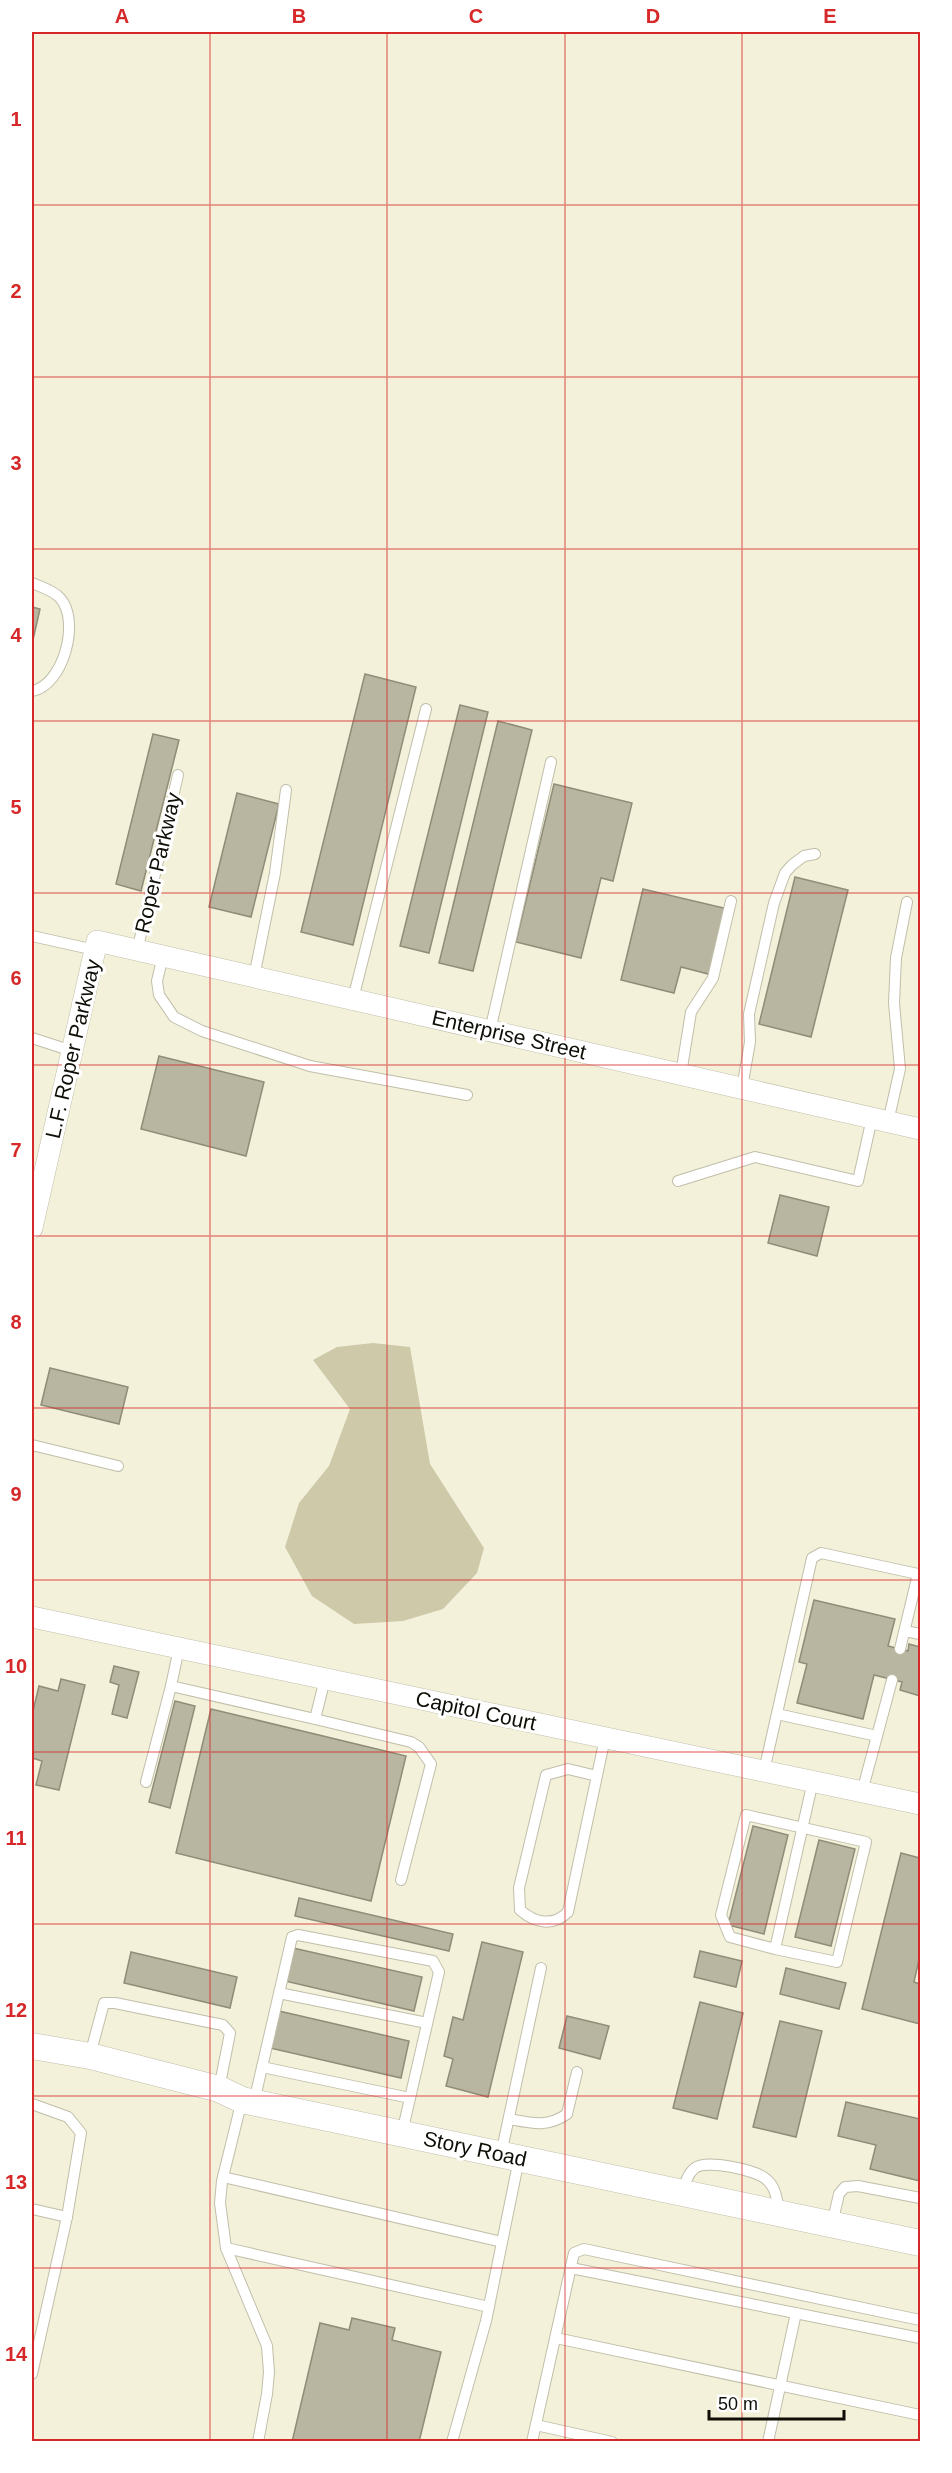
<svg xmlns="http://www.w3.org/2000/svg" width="952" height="2473" font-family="Helvetica,sans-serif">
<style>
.green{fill:#cdc9a9}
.building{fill:#b8b5a0;stroke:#8f8c78;stroke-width:1.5}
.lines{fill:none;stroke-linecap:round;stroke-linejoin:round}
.service-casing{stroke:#c1bea9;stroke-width:12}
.minor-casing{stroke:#c1bea9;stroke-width:22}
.tertiary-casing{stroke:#c1bea9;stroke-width:27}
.service{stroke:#fff;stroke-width:10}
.minor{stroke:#fff;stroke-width:21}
.tertiary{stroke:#fff;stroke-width:26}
.grid{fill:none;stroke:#d62828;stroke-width:1.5;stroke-opacity:0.55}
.labels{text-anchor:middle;stroke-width:6;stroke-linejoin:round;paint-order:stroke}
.street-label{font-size:21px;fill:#0e0d06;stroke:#fff}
.neatline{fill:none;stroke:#d62828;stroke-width:2}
.grid-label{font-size:20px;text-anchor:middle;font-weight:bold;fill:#d62828}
</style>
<rect width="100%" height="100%" fill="#f4f1db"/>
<path class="green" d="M373,1343l37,4 20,117 54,84 -7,25 -34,36 -40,12 -49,3 -42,-28 -27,-49 14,-44 30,-37 21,-57 -37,-49 24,-13z"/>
<g class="building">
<path d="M32,607l8,2 -8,35z"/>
<path d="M365,674l51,13 -63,258 -52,-13z"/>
<path d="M460,705l28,7 -59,241 -29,-7z"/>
<path d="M498,721l34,9 -59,241 -34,-8z"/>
<path d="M153,734l26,6 -38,151 -25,-7z"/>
<path d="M554,784l78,19 -19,78 -12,-3 -20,80 -65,-16z"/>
<path d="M237,793l42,11 -28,113 -42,-10z"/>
<path d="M795,877l53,13 -37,147 -52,-13z"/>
<path d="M643,889l85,20 -16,66 -31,-8 -7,26 -53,-13z"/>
<path d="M159,1056l105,26 -18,74 -105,-27z"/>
<path d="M780,1195l49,12 -12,49 -49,-13z"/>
<path d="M50,1368l78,19 -9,37 -78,-19z"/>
<path d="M814,1600l81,19 -7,27 20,5 1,-7 11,3v49l-20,-6 2,-8 -28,-7 -11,44 -66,-16 10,-39 -8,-2z"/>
<path d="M114,1666l25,6 -12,46 -15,-4 7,-29 -9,-3z"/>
<path d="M61,1679l24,6 -26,105 -23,-5 6,-24 -10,-3v-43l7,-29 19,5z"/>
<path d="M175,1701l20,5 -25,102 -21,-6z"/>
<path d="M211,1709l195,47 -35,145 -195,-48z"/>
<path d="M753,1826l35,9 -24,99 -36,-9z"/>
<path d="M819,1840l36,9 -24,97 -36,-9z"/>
<path d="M901,1853l19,5v97l-6,27 6,2v40l-58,-15z"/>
<path d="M299,1898l154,36 -4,17 -154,-35z"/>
<path d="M482,1942l41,10 -35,145 -42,-11 7,-27 -9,-3 9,-39 10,3z"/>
<path d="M293,1948l129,29 -8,34 -129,-30z"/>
<path d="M700,1951l42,10 -6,26 -42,-10z"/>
<path d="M131,1952l106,25 -7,31 -106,-25z"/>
<path d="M786,1968l60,15 -7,26 -59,-15z"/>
<path d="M700,2002l43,11 -26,106 -44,-11z"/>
<path d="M279,2011l130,30 -8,37 -131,-30z"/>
<path d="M567,2016l42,10 -9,33 -41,-11z"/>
<path d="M780,2021l42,10 -26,106 -43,-10z"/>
<path d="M846,2102l74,17v62l-50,-12 6,-24 -38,-9z"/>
<path d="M352,2318l43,10 -3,12 49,12 -22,90h-127l28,-119 29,7z"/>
</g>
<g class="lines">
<g class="service-casing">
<g id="service">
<path d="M32,583c9,4 21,7 28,15 21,23 3,88 -28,93"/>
<path d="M32,936l63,14"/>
<path d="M137,951l41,-176"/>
<path d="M163,956l-6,25 2,14 15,22 28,14 108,35 157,29"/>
<path d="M254,977l21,-104 11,-83"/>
<path d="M353,999l73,-290"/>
<path d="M490,1031l61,-269"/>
<path d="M32,1038l40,13"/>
<path d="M681,1074l10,-62 22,-34 18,-77"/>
<path d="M742,1088l8,-46 -1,-28 25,-111 11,-30 7,-8 12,-9 11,-2"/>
<path d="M888,1122l12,-53 -6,-66 2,-45 11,-56"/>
<path d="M678,1181l77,-24 103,24 14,-63"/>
<path d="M32,1445l86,21"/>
<path d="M905,1631l15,3"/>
<path d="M179,1648l-8,38 144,33"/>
<path d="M325,1679l-10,40 96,23 8,5 12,17 -30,116"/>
<path d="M777,1714l100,22"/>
<path d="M764,1771l48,-213 9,-5 97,21 -18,75"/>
<path d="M597,1776l-29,-7 -22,6 -27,113 1,22c15,13 33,17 48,2l37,-174"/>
<path d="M146,1782l25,-96"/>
<path d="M862,1792l30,-112"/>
<path d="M775,1949l-45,-12 -9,-22 25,-100 120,27 -29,120 -62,-13 38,-168"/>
<path d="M279,1993l148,30"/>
<path d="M90,2055l14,-52h11l108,22 7,8 -11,56"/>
<path d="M262,2067l148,31"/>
<path d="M242,2100l-20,81 -2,22 6,45 41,98 2,26 -2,22 -9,48"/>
<path d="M254,2102l38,-165 6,-2 135,26 6,11 -37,161"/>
<path d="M32,2104l36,13 13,16 -14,84 -35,157"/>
<path d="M509,2119c22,4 38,9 58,-5l10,-42"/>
<path d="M501,2154l40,-186"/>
<path d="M223,2177l279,65"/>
<path d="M683,2192c2,-8 4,-18 12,-24 11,-9 61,2 71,11 10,8 12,22 12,34"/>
<path d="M32,2209l35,8"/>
<path d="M832,2224l7,-30 6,-7 13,-1 62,12"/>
<path d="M226,2248l263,59"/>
<path d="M571,2268l349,70"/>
<path d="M556,2338l364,77"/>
<path d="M536,2425l76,17"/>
<path d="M452,2442l34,-121 33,-162"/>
<path d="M532,2442l42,-189 10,-4 336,71"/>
<path d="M768,2442l28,-129"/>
</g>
</g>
<g class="minor-casing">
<g id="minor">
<path d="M32,1228l65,-287 823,188"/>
<path d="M32,1617l888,187"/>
</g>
</g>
<g class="tertiary-casing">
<path id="tertiary" d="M32,2046l58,10 129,33 23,11 678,143"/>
</g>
<use href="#service" class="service"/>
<use href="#minor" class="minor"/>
<use href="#tertiary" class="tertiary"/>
</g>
<path class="grid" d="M210,32v2410M387,32v2410M565,32v2410M742,32v2410M32,205h888M32,377h888M32,549h888M32,721h888M32,893h888M32,1065h888M32,1236h888M32,1408h888M32,1580h888M32,1752h888M32,1924h888M32,2096h888M32,2268h888"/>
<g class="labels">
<g class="street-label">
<text transform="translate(158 863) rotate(-77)" y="7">Roper Parkway</text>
<text transform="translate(509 1035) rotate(13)" y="7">Enterprise Street</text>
<text transform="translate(73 1049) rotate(-77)" y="7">L.F. Roper Parkway</text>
<text transform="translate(476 1711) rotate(12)" y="7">Capitol Court</text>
<text transform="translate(475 2149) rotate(12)" y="7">Story Road</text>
</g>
</g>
<rect width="952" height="2473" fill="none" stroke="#ffffff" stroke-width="66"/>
<path d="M709 2410v9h135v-9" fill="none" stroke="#0e0d06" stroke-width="3"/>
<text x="718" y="2410" font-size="18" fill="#0e0d06" stroke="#ffffff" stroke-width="4.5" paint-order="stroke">50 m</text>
<rect x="33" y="33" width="886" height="2407" class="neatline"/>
<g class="grid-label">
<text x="122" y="23">A</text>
<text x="299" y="23">B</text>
<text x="476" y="23">C</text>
<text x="653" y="23">D</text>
<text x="830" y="23">E</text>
<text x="16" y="126">1</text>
<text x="16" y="298">2</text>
<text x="16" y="470">3</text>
<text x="16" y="642">4</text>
<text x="16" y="814">5</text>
<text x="16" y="985">6</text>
<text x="16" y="1157">7</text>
<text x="16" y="1329">8</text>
<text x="16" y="1501">9</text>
<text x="16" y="1673">10</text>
<text x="16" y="1845">11</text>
<text x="16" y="2017">12</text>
<text x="16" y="2189">13</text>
<text x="16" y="2361">14</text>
</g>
</svg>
